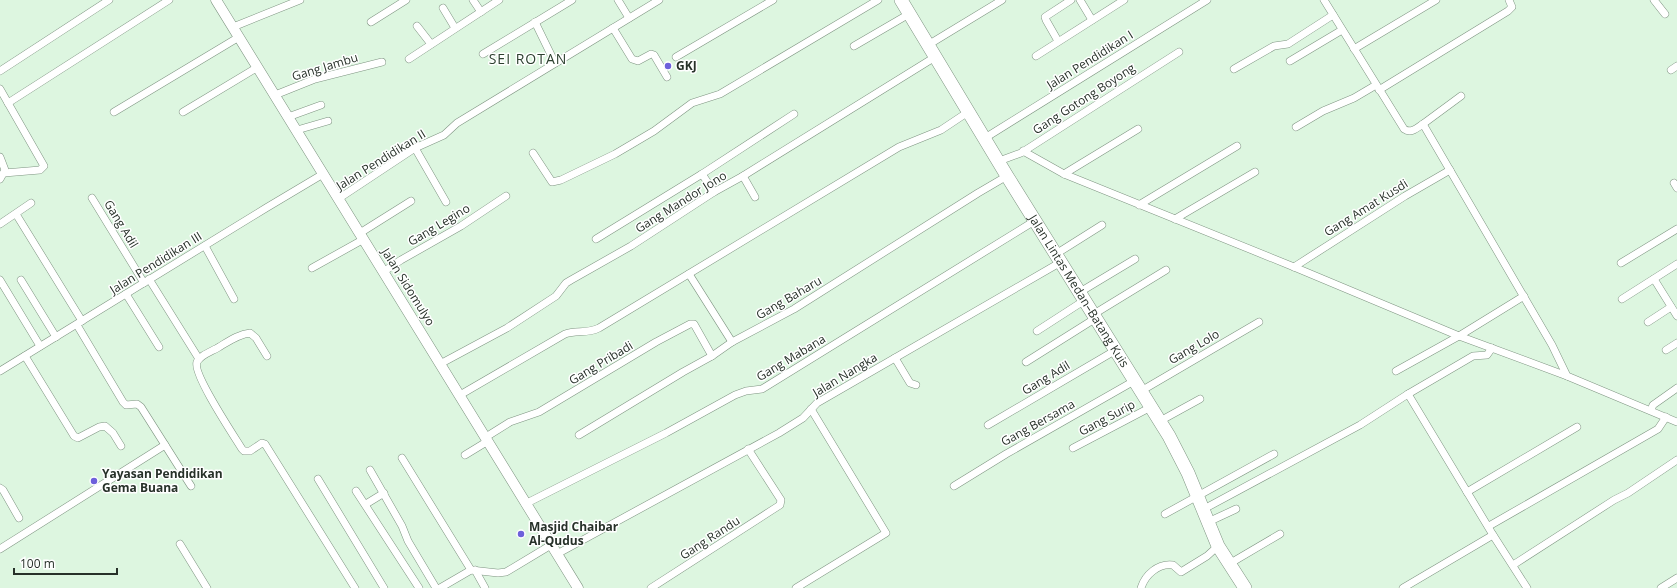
<svg xmlns="http://www.w3.org/2000/svg" width="1677" height="588" font-family="'Open Sans',sans-serif">
<style>
.lines{fill:none;stroke-linecap:round;stroke-linejoin:round}
.street-casing{stroke:#7e9481;stroke-width:8}
.secondary-casing{stroke:#7e9481;stroke-width:11}
.highway-casing{stroke:#7e9481;stroke-width:14}
.street{stroke:#fff;stroke-width:7}
.secondary{stroke:#fff;stroke-width:10}
.highway{stroke:#fff;stroke-width:13}
.poi-dot{fill:#6d60db;stroke:#fff;stroke-width:1.5}
.labels{text-anchor:middle;stroke-width:3;stroke-linejoin:round;paint-order:stroke}
.street-label{font-size:12px;fill:#273129;stroke:#fff}
.poi-label{font-size:12px;font-weight:bold;fill:#273129;stroke:#fff;text-anchor:start}
.quarter-label{font-size:14px;letter-spacing:1px;fill:#2c402f;stroke:#fff}
</style>
<rect width="100%" height="100%" fill="#ddf6e0"/>
<g class="lines">
<g class="street-casing">
<g id="street">
<path d="M473,0l8,12"/>
<path d="M618,0l11,18"/>
<path d="M1080,0l12,20"/>
<path d="M1324,0l80,129c7,5 13,-1 19,-5l129,221 15,31 110,46"/>
<path d="M1654,0l11,14"/>
<path d="M443,8l12,20"/>
<path d="M371,22l35,-22"/>
<path d="M535,22l20,41"/>
<path d="M417,26l14,18"/>
<path d="M233,27l67,-27"/>
<path d="M613,28l19,31 6,2 13,-7 3,1 13,22"/>
<path d="M1058,41l-12,-21 -1,-3 26,-17"/>
<path d="M928,45l74,-45"/>
<path d="M854,46l55,-32"/>
<path d="M1354,49l82,-49"/>
<path d="M483,54l89,-54"/>
<path d="M1036,56l88,-56"/>
<path d="M676,57l97,-57"/>
<path d="M409,59l90,-59"/>
<path d="M1290,61l52,-31"/>
<path d="M1234,69l40,-23 14,-2 45,-29"/>
<path d="M1671,70l6,-4"/>
<path d="M0,71l109,-71"/>
<path d="M0,89l44,77 -4,4 -36,3"/>
<path d="M1379,90l129,-79 4,-4 -3,-7"/>
<path d="M275,95l40,-16 67,-17"/>
<path d="M8,103l161,-103"/>
<path d="M114,112l125,-75"/>
<path d="M183,112l75,-45"/>
<path d="M288,117l33,-12"/>
<path d="M1423,124l38,-28"/>
<path d="M1296,127l27,-16 31,-13 22,-13"/>
<path d="M297,130l31,-9"/>
<path d="M985,138l222,-138"/>
<path d="M415,148l31,54"/>
<path d="M1023,151l41,23 230,93 165,69 108,40"/>
<path d="M533,153l19,29 9,-2 54,-26 39,-23 38,-28 28,-9 158,-94"/>
<path d="M0,157l5,13 -5,9"/>
<path d="M999,161l22,-8 158,-101"/>
<path d="M702,174l12,18"/>
<path d="M1064,174l74,-45"/>
<path d="M743,176l12,21"/>
<path d="M1674,183l3,5"/>
<path d="M92,198l52,85"/>
<path d="M338,199l77,-51 29,-13 13,-12 202,-123"/>
<path d="M1139,205l98,-59"/>
<path d="M16,214l66,107"/>
<path d="M1175,219l80,-47"/>
<path d="M0,224l31,-21"/>
<path d="M360,233l51,-32"/>
<path d="M596,239l106,-65 92,-60"/>
<path d="M205,246l29,53"/>
<path d="M1056,254l46,-29"/>
<path d="M1621,263l56,-34"/>
<path d="M1294,267l111,-71 45,-26"/>
<path d="M312,268l52,-29"/>
<path d="M383,272l18,-12 60,-34 45,-30"/>
<path d="M689,274l43,68"/>
<path d="M149,279l50,80"/>
<path d="M1654,279l23,37"/>
<path d="M0,280l40,66"/>
<path d="M21,280l35,57"/>
<path d="M1080,292l55,-33"/>
<path d="M126,294l33,53"/>
<path d="M1622,299l55,-35"/>
<path d="M1094,314l72,-44"/>
<path d="M1648,322l23,-15"/>
<path d="M77,325l46,77 3,3 11,-1 4,3 50,79"/>
<path d="M1037,331l48,-31"/>
<path d="M1666,350l11,-7"/>
<path d="M25,356l49,80 4,2 21,-11 6,-1 8,7 8,13"/>
<path d="M267,356l-11,-18 -6,-5c-11,1 -21,8 -31,14 -6,4 -19,8 -22,15 -5,11 37,74 45,87l2,2h6l12,-8 3,1 90,144"/>
<path d="M895,358l15,25 6,2"/>
<path d="M1026,362l70,-44"/>
<path d="M440,364l67,-36 49,-32 10,-13 5,-3 60,-34 83,-54 29,-16 192,-119"/>
<path d="M0,371l266,-163 57,-34"/>
<path d="M1396,371l63,-35 65,-40"/>
<path d="M1141,391l118,-69"/>
<path d="M1408,394l85,141 34,53"/>
<path d="M460,395l105,-61c12,-4 22,0 34,-6l300,-181 42,-17 27,-18"/>
<path d="M1651,410l2,-5 24,-17"/>
<path d="M1160,421l40,-22"/>
<path d="M988,425l128,-75"/>
<path d="M579,435l104,-63 29,-16 20,-14 62,-33 184,-116 29,-17"/>
<path d="M486,437l24,-15 29,-10 117,-70 34,-18h4l18,32"/>
<path d="M1073,448l78,-41"/>
<path d="M465,455l23,-14"/>
<path d="M402,458l69,112"/>
<path d="M370,470l32,56 6,15 28,47"/>
<path d="M318,479l66,109"/>
<path d="M954,486l52,-32 128,-73"/>
<path d="M0,488l3,2 16,28"/>
<path d="M356,491l63,97"/>
<path d="M1467,492l110,-65"/>
<path d="M366,504l18,-11"/>
<path d="M525,504l141,-71 69,-38 11,-4 16,-2 274,-169"/>
<path d="M1202,510l158,-85 48,-31 65,-38 14,-1 5,-7"/>
<path d="M1165,514l109,-60"/>
<path d="M1208,522l28,-13"/>
<path d="M1489,526l169,-97 8,-12"/>
<path d="M180,544l27,44"/>
<path d="M0,549l165,-104"/>
<path d="M557,554l222,-121 24,-15 14,-15 244,-141"/>
<path d="M1229,564l51,-30"/>
<path d="M1513,565l101,-65 14,-7 49,-33"/>
<path d="M475,570l10,18"/>
<path d="M440,588l31,-18 27,3 8,-1 45,-27"/>
<path d="M651,588l129,-83 1,-5 -33,-51"/>
<path d="M796,588l90,-55 -75,-124"/>
<path d="M1141,588c4,-13 17,-25 32,-23l8,7 26,-16 11,-10"/>
<path d="M1403,588l90,-53"/>
<path d="M1661,588l16,-10"/>
</g>
</g>
<g class="secondary-casing">
<path id="secondary" d="M216,0l362,588"/>
</g>
<g class="highway-casing">
<g id="highway">
<path id="s1" d="M901,0l106,176 162,260 19,37 30,73 27,42"/>
</g>
</g>
<use href="#street" class="street"/>
<use href="#secondary" class="secondary"/>
<use href="#highway" class="highway"/>
</g>
<g class="poi-dot">
<circle cx="668" cy="66" r="4"/>
<circle cx="94" cy="481" r="4"/>
<circle cx="521" cy="534" r="4"/>
</g>
<g class="labels">
<g class="street-label">
<text transform="translate(1090 60) rotate(-32)" y="4">Jalan Pendidikan I</text>
<text transform="translate(325 67) rotate(-17)" y="4">Gang Jambu</text>
<text transform="translate(1084 99) rotate(-33)" y="4">Gang Gotong Boyong</text>
<text transform="translate(381 160) rotate(-32)" y="4">Jalan Pendidikan II</text>
<text transform="translate(681 202) rotate(-32)" y="4">Gang Mandor Jono</text>
<text transform="translate(1366 208) rotate(-32)" y="4">Gang Amat Kusdi</text>
<text transform="translate(121 224) rotate(59)" y="4">Gang Adil</text>
<text transform="translate(439 225) rotate(-31)" y="4">Gang Legino</text>
<text transform="translate(156 263) rotate(-32)" y="4">Jalan Pendidikan III</text>
<text transform="translate(408 287) rotate(58)" y="4">Jalan Sidomulyo</text>
<text dy="4" stroke="none"><textPath href="#s1" startOffset="341">Jalan Lintas Medan–Batang Kuis</textPath></text>
<text transform="translate(789 298) rotate(-30)" y="4">Gang Baharu</text>
<text transform="translate(1194 347) rotate(-30)" y="4">Gang Lolo</text>
<text transform="translate(791 358) rotate(-31)" y="4">Gang Mabana</text>
<text transform="translate(601 363) rotate(-31)" y="4">Gang Pribadi</text>
<text transform="translate(845 375) rotate(-31)" y="4">Jalan Nangka</text>
<text transform="translate(1046 378) rotate(-31)" y="4">Gang Adil</text>
<text transform="translate(1107 418) rotate(-28)" y="4">Gang Surip</text>
<text transform="translate(1038 423) rotate(-29)" y="4">Gang Bersama</text>
<text transform="translate(710 538) rotate(-33)" y="4">Gang Randu</text>
</g>
<g class="poi-label">
<text x="676" y="70">GKJ</text>
<text x="102" y="478">Yayasan Pendidikan<tspan x="102" dy="14">Gema Buana</tspan></text>
<text x="529" y="531">Masjid Chaibar<tspan x="529" dy="14">Al-Qudus</tspan></text>
</g>
<g class="quarter-label">
<text x="528" y="64">SEI ROTAN</text>
</g>
</g>
<path d="M14 568v6h103v-6" fill="none" stroke="#273129" stroke-width="2"/>
<text x="20" y="568" font-size="12" fill="#273129" stroke="#ffffff" stroke-width="3" paint-order="stroke">100 m</text>
</svg>
